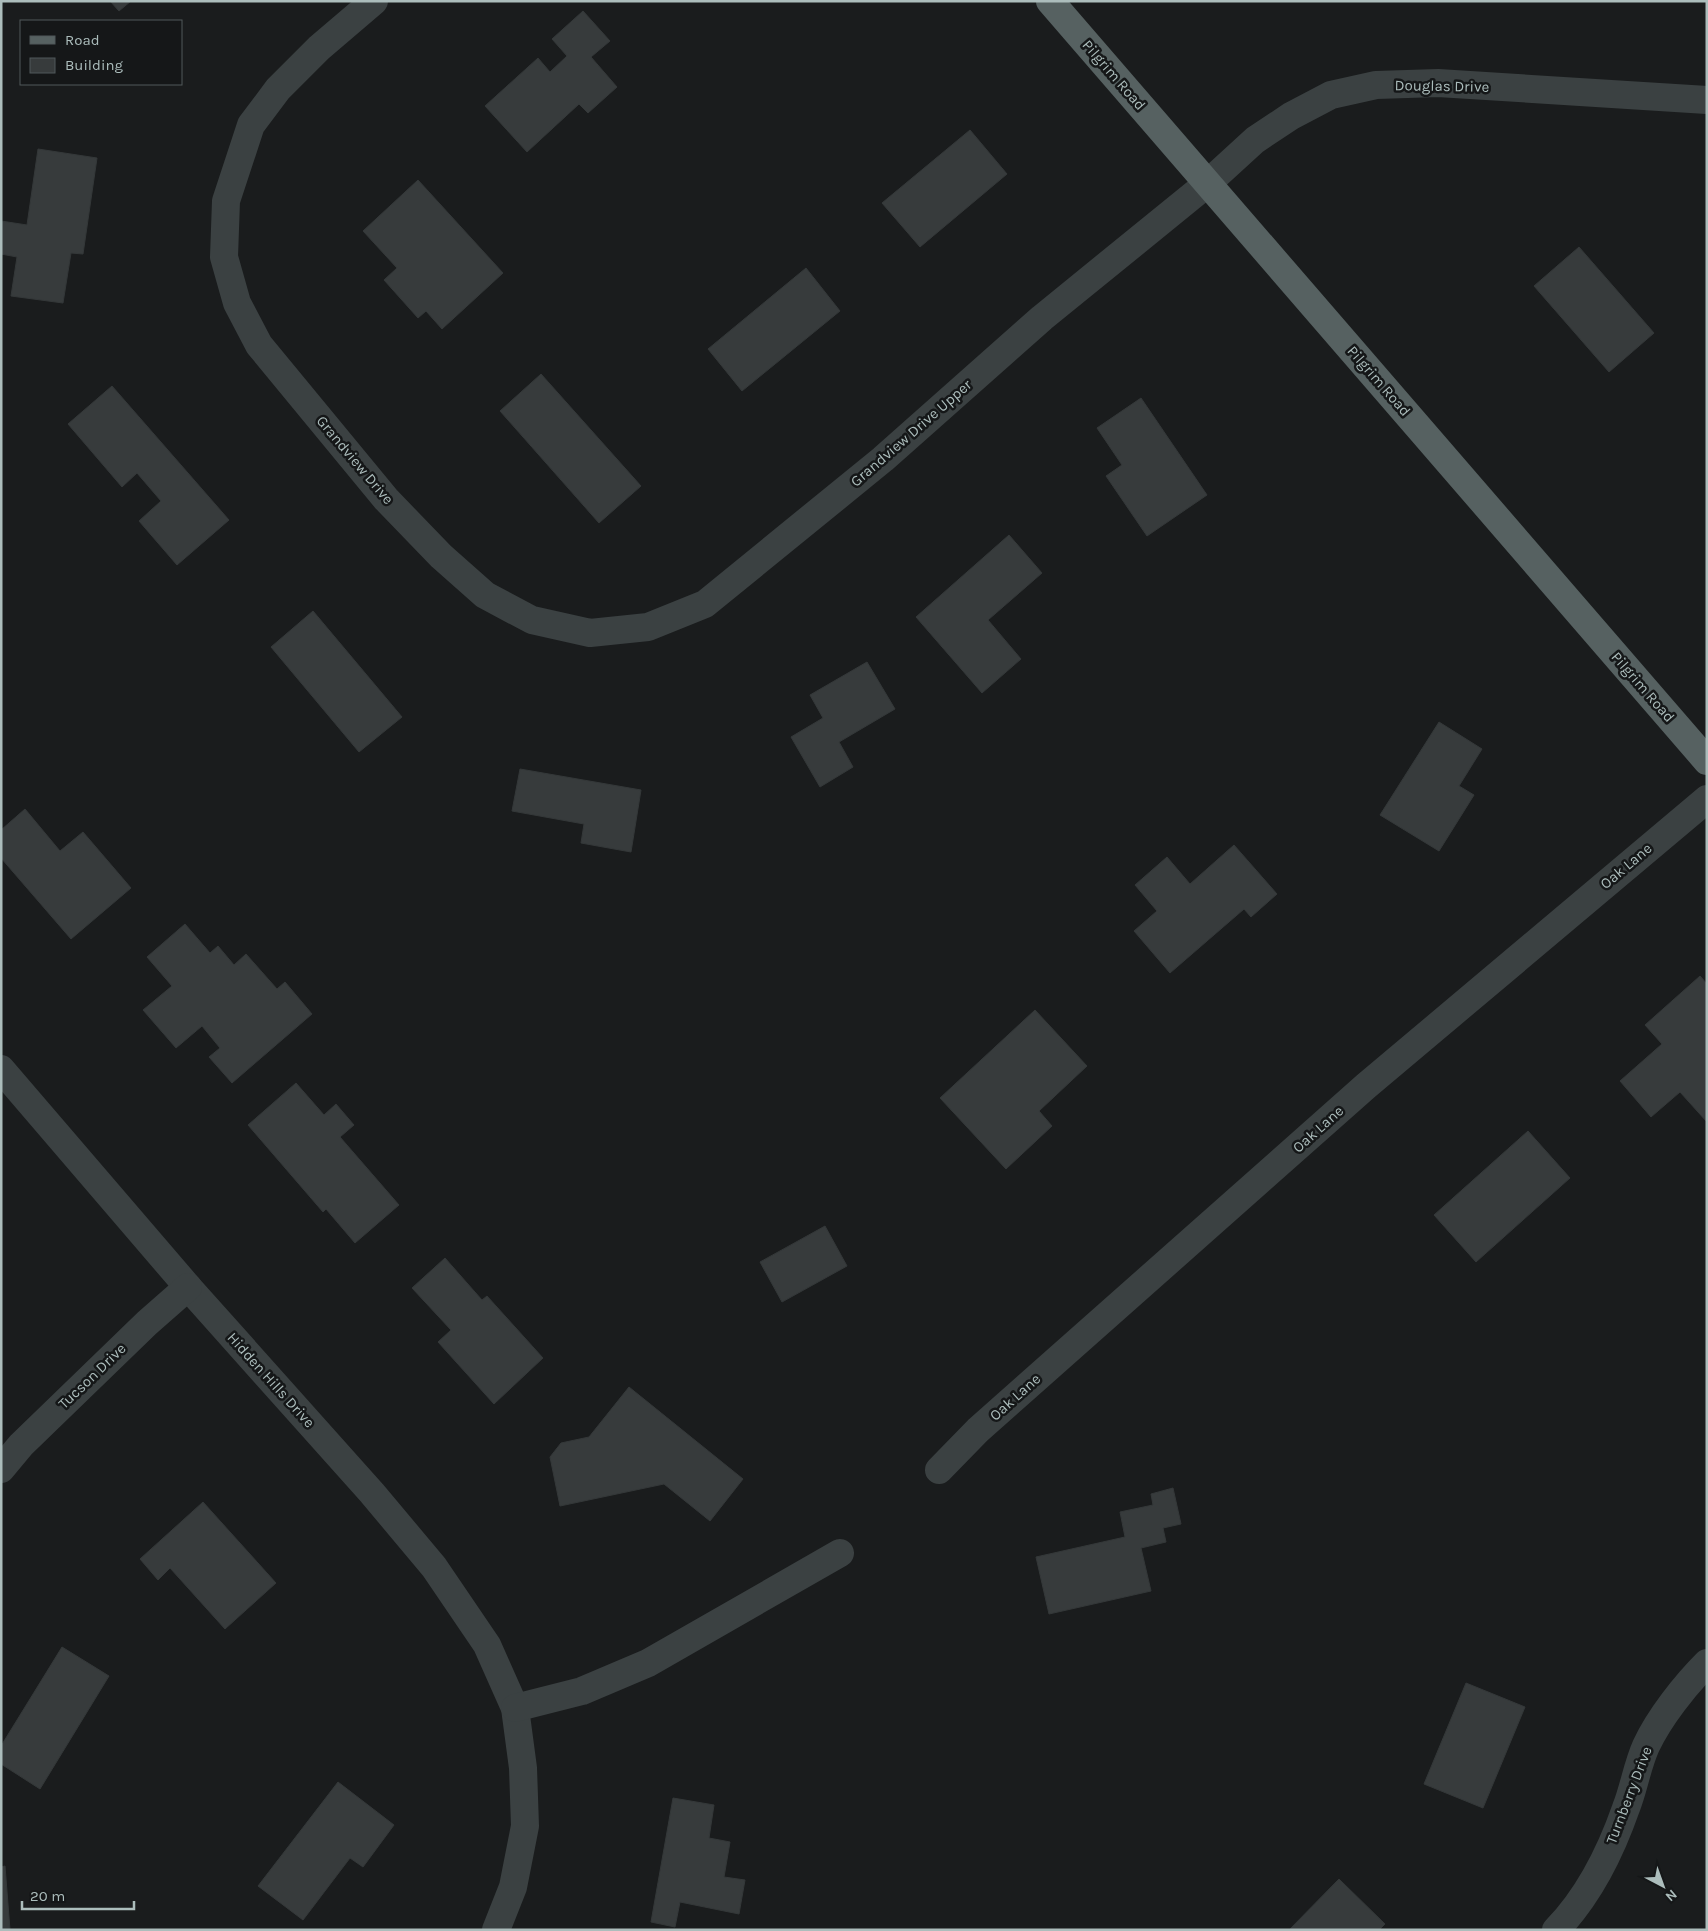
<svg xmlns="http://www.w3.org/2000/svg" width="1708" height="1931" font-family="Karla,sans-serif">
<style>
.building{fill:#373b3c;stroke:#343839}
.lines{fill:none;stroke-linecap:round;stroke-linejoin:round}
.minor{stroke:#3b4142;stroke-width:28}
.major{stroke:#566161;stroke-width:28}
.labels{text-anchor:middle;stroke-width:5;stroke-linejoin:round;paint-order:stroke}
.street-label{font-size:15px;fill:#acbdbc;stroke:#151718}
</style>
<rect width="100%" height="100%" fill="#1a1c1d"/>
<g class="building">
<path d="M110,1h21l-12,10z"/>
<path d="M583,11l27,30 -19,16 26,30 -29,26 -9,-9 -52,48 -42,-46 53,-48 12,14 17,-16 -15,-17z"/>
<path d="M970,130l37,44 -87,73 -38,-44z"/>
<path d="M38,149l59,9 -14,96 -12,-1 -8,50 -52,-7 6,-39 -16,-3v-33l26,4z"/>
<path d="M418,180l85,93 -61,56 -16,-18 -8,7 -34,-38 13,-12 -34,-37z"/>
<path d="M1579,247l75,86 -45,39 -75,-86z"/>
<path d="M806,268l34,43 -98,80 -34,-42z"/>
<path d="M541,374l100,112 -42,37 -99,-112z"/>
<path d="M112,386l117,134 -52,45 -38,-44 22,-20 -24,-28 -15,14 -54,-63z"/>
<path d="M1141,398l66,97 -60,41 -41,-60 16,-11 -25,-37z"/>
<path d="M1009,535l33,38 -54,47 33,39 -39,34 -66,-76z"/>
<path d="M313,611l89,106 -43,35 -88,-105z"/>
<path d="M867,662l28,47 -56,33 14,25 -33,20 -29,-50 32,-19 -13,-23z"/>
<path d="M1439,722l43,27 -23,37 15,9 -35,56 -59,-36z"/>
<path d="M520,769l121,21 -10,62 -50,-9 3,-19 -72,-13z"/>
<path d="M25,809l35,42 23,-19 48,56 -60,51 -70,-81v-28z"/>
<path d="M1234,845l43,49 -26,23 -7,-8 -74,64 -36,-42 23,-20 -22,-26 32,-28 23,27z"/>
<path d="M185,924l25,29 8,-7 16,19 12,-11 31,35 8,-7 27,32 -80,69 -23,-26 11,-9 -18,-22 -26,22 -33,-38 29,-24 -25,-29z"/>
<path d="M1700,976l7,8v138l-27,-30 -29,25 -31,-36 42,-37 -17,-19z"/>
<path d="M1035,1010l52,56 -48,45 13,15 -46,43 -66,-71z"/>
<path d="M296,1083l28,32 12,-11 18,21 -14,12 59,68 -44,38 -29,-34 -3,3 -75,-87z"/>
<path d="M1528,1131l42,47 -94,84 -42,-47z"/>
<path d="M825,1226l22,40 -65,36 -22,-40z"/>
<path d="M445,1258l37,42 5,-4 56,62 -49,46 -56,-62 13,-12 -39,-42z"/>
<path d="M629,1387l114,92 -33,42 -46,-37 -104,22 -10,-49 11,-14 28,-6z"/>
<path d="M1173,1488l8,36 -18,4 3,14 -25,6 10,43 -102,23 -13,-57 89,-20 -5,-25 33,-7 -2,-11z"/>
<path d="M203,1502l73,81 -51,46 -55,-61 -12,12 -18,-21z"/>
<path d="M62,1647l47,29 -69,113 -39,-25v-18z"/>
<path d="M1466,1683l59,24 -42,101 -59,-24z"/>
<path d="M338,1782l56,43 -31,42 -13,-9 -47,62 -45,-34z"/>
<path d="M673,1798l41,7 -5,33 21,4 -6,35 21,3 -6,34 -59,-12 -5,25 -24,-5z"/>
<path d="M5,1866l5,64h-9v-63z"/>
<path d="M1339,1879l46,45 -6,6h-90z"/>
</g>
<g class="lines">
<g class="minor">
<path d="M374,1l-55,47 -41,41 -27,36 -25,76 -2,56 13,46 22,42 127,154 55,57 44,39 47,25 58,13 58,-6 57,-23 178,-145 159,-141 166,-135 47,-43 36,-24 40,-21 45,-10 62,-2 269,17"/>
<path d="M1,1069l187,218 184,206 62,74 53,78 28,63 8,60 2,58 -12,61 -17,43"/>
<path d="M1,1469l20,-24 126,-122 41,-36"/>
<path d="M939,1470l39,-40 388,-344 341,-287"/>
<path d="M515,1708l67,-17 66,-28 192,-110"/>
<path d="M1556,1930c32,-33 55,-79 70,-122 8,-20 11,-42 20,-62 13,-28 39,-61 61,-83"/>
</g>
<path class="major" d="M1050,1l657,760"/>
</g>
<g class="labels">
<g class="street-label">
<text transform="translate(1114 75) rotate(49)" y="5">Pilgrim Road</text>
<text transform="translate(1442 86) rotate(1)" y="5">Douglas Drive</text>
<text transform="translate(1379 381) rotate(49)" y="5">Pilgrim Road</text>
<text transform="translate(911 433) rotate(-41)" y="5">Grandview Drive Upper</text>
<text transform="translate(355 460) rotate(50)" y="5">Grandview Drive</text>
<text transform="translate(1643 687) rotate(49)" y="5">Pilgrim Road</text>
<text transform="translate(1626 866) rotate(-40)" y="5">Oak Lane</text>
<text transform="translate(1318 1129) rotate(-42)" y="5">Oak Lane</text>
<text transform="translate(92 1376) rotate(-44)" y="5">Tucson Drive</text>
<text transform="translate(271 1380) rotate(48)" y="5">Hidden Hills Drive</text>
<text transform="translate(1015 1397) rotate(-42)" y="5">Oak Lane</text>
<text transform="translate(1629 1795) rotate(-69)" y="5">Turnberry Drive</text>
</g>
</g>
<rect width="1708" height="1931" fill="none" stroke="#acbdbc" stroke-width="5"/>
<rect x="20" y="20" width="162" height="65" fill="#151718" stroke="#51595a"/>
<rect x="30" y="36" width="25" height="8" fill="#566161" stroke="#51595a"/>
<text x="65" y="45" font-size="15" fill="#acbdbc">Road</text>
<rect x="30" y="58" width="25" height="15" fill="#373b3c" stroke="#51595a"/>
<text x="65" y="70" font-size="15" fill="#acbdbc">Building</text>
<g transform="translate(1663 1886) rotate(139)" stroke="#151718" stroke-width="4" paint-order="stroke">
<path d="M0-4L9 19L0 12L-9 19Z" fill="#acbdbc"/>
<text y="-8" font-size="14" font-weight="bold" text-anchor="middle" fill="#acbdbc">N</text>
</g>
<path d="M22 1901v8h112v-8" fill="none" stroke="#acbdbc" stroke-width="2.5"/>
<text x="30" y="1901" font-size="15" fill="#acbdbc" stroke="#151718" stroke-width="4" paint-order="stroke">20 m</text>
</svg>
